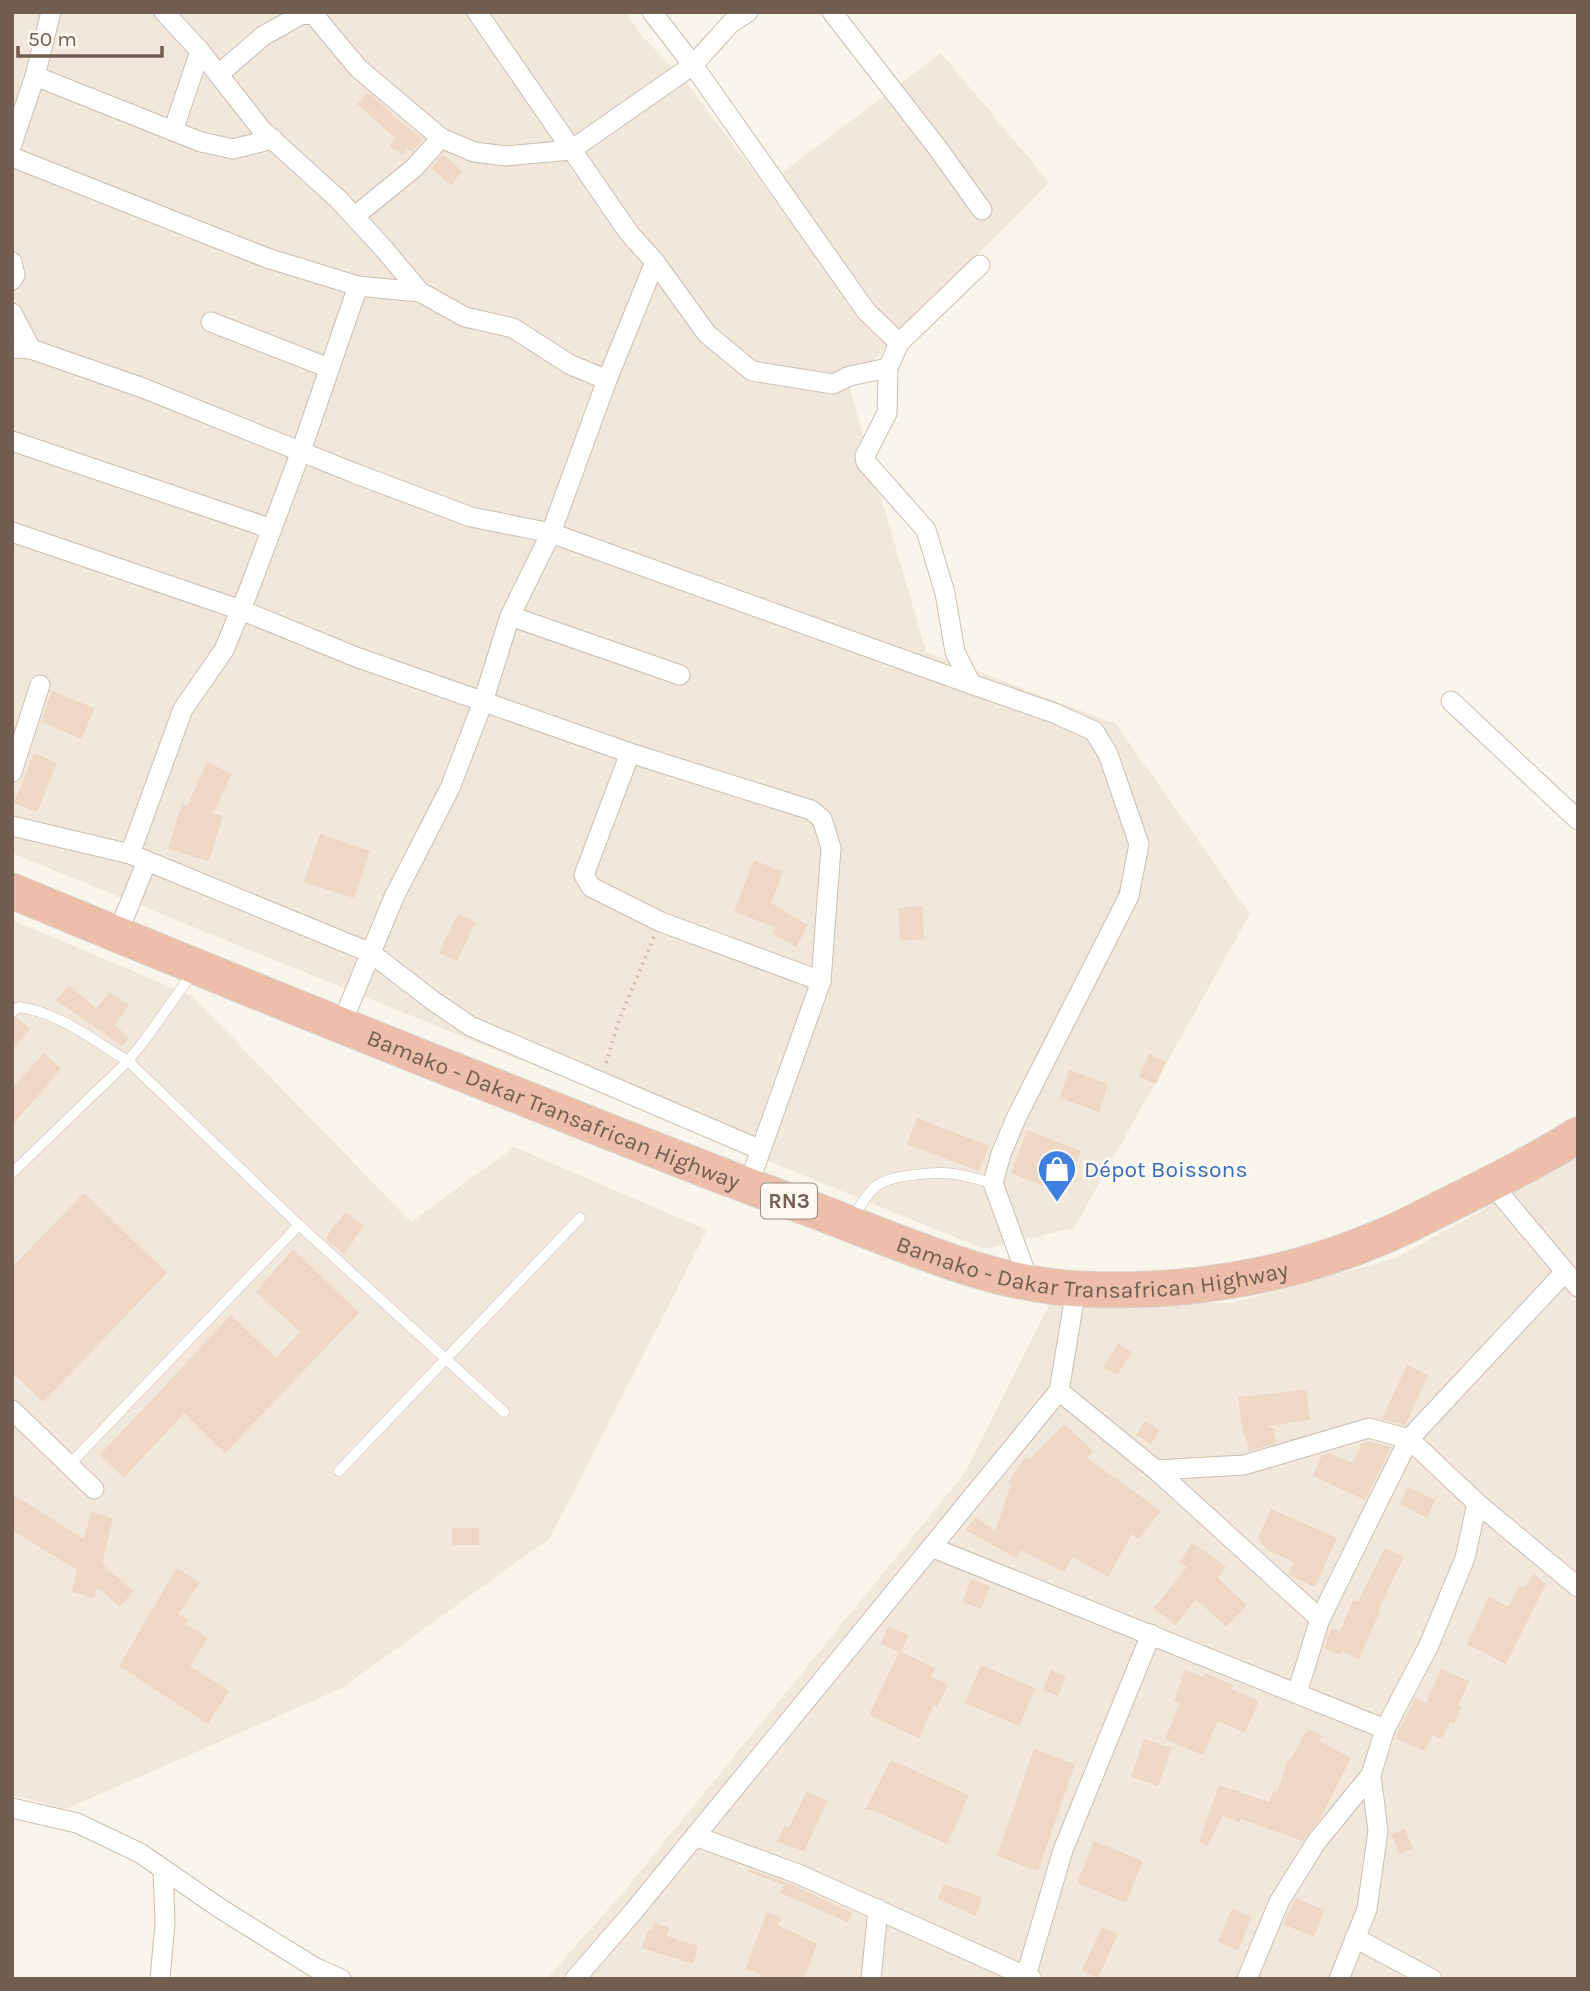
<svg xmlns="http://www.w3.org/2000/svg" width="1590" height="1991" font-family="Karla,sans-serif">
<style>
.residential{fill:#f1e7da}
.building{fill:#edd7c5}
.lines{fill:none;stroke-linecap:round;stroke-linejoin:round}
.lane-casing{stroke:#ccbeb1;stroke-width:11}
.street-casing{stroke:#ccbeb1;stroke-width:21}
.highway-casing{stroke:#d8d2ce;stroke-width:37}
.path{stroke:#d2baa8;stroke-width:3.5;stroke-dasharray:2 5;stroke-linecap:butt}
.lane{stroke:#fff;stroke-width:10}
.street{stroke:#fff;stroke-width:19}
.highway{stroke:#edbea9;stroke-width:35}
.labels{text-anchor:middle;stroke-width:6;stroke-linejoin:round;paint-order:stroke}
.shield{fill:#fdf9f1;stroke:#9c8c80;stroke-width:2}
.shield-label{font-size:21px;font-weight:bold;fill:#725e50}
.street-label{font-size:23px;fill:#725e50;stroke:#fdf9f1}
.shop-label{font-size:23px;fill:#366cbe;stroke:#fdf9f1;text-anchor:start}
</style>
<rect width="100%" height="100%" fill="#faf5ea"/>
<g class="residential">
<path d="M12,12h613l19,26 41,43 80,105 176,-133 108,129 -200,204 77,266 190,72 134,190 -176,314 -90,21 -972,-396z"/>
<path d="M12,920l180,76 219,226 103,-75 193,83 -157,308 -208,150 -276,121 -54,-14z"/>
<path d="M1578,1152v827h-1032l75,-84 343,-421 86,-171h183l163,-45 81,-45z"/>
</g>
<g class="building">
<path d="M368,93l25,21 -2,1 32,24 -11,13 -5,-4 -5,7 -12,-9 5,-8 -38,-34z"/>
<path d="M443,154l19,17 -11,14 -20,-17z"/>
<path d="M52,691l42,17 -12,31 -41,-17z"/>
<path d="M34,753l23,10 -20,49 -23,-9z"/>
<path d="M207,762l25,12 -19,39 10,3 -14,45 -41,-12 14,-45 5,2z"/>
<path d="M320,834l50,17 -16,47 -50,-16z"/>
<path d="M754,860l29,12 -12,31 37,22 -12,22 -23,-13 3,-6 -42,-17z"/>
<path d="M922,906l2,33 -24,2 -2,-33z"/>
<path d="M458,914l17,8 -18,39 -18,-8z"/>
<path d="M69,985l27,24 13,-17 20,13 -14,20 14,13 -7,8 -66,-46z"/>
<path d="M17,1018l13,11 -18,21v-31z"/>
<path d="M44,1053l17,16 -49,56v-36z"/>
<path d="M1149,1054l17,8 -10,22 -17,-8z"/>
<path d="M1069,1070l39,14 -9,28 -39,-14z"/>
<path d="M917,1118l72,28 -10,25 -72,-27z"/>
<path d="M1027,1130l54,21 -17,43 -53,-21z"/>
<path d="M84,1193l83,80 -124,129 -31,-30v-105z"/>
<path d="M345,1212l19,14 -20,28 -19,-15z"/>
<path d="M293,1249l66,64 -134,140 -41,-40 -60,65 -24,-23 131,-140 45,43 24,-26 -44,-40z"/>
<path d="M1118,1343l14,9 -15,23 -14,-8z"/>
<path d="M1407,1365l21,10 -23,50 -23,-6z"/>
<path d="M1306,1390l4,30 -43,6 9,4 -3,1 3,12 -27,8 -4,-17 -2,1 -5,-38z"/>
<path d="M1145,1421l15,9 -9,14 -15,-9z"/>
<path d="M1065,1424l28,27 -6,7 74,53 -22,28 -7,-5 -24,43 -35,-20 -9,15 -43,-22 -5,8 -50,-28 10,-13 19,15 16,-48 -3,-2 18,-26 4,3z"/>
<path d="M1368,1441l23,6 -26,53 -52,-24 9,-21 7,-2 24,10 9,-20z"/>
<path d="M1408,1487l27,13 -8,18 -27,-14z"/>
<path d="M12,1494l72,45 7,-27 22,6 -11,46 31,27 -13,16 -23,-20 -3,11 -22,-6 5,-22 -65,-40z"/>
<path d="M1271,1509l66,29 -22,49 -24,-11 -3,-2 6,-12 -27,-12 -9,-12z"/>
<rect x="452" y="1528" width="27" height="17"/>
<path d="M1193,1543l33,24 -8,11 29,27 -21,22 -30,-28 -21,26 -21,-17 33,-41 -8,-5z"/>
<path d="M1385,1548l19,9 -26,54h2l-21,48 -17,-8 -2,4 -16,-7 8,-20 8,4 13,-32 5,2z"/>
<path d="M177,1568l23,15 -22,31 10,6 -2,4 22,14 -18,28 39,25 -21,33 -89,-58z"/>
<path d="M1534,1574l12,10 -40,80 -39,-20 22,-47 20,10 10,-21 4,2z"/>
<path d="M971,1579l19,7 -9,23 -18,-7z"/>
<path d="M888,1627l20,8 -7,17 34,16 -4,8 17,9 -11,22 -3,-2 -15,33 -50,-23 30,-63 -18,-8z"/>
<path d="M981,1665l54,23 -16,38 -54,-23z"/>
<path d="M1441,1669l28,12 -11,25 3,1 -7,17 -4,-2 -8,17 -10,-4 -7,16 -30,-13 20,-40 11,5z"/>
<path d="M1051,1670l15,6 -8,20 -15,-6z"/>
<path d="M1185,1670l19,7 1,-4 28,12 -2,4 28,12 -14,32 -27,-12 -15,34 -38,-16 15,-36 -6,-2z"/>
<path d="M1308,1728l14,8 -3,5 32,17 -30,59 -18,24 -62,-22 -1,3 -17,-6 -15,30 -9,-4 20,-57 50,17 5,-11 3,2 11,-34h3z"/>
<path d="M1144,1739l28,9 -14,38 -27,-9z"/>
<path d="M1034,1749l41,15 -37,107 -41,-15z"/>
<path d="M891,1760l78,35 -22,49 -74,-34h-8z"/>
<path d="M807,1791l20,10 -23,50 -27,-9 7,-16 5,2z"/>
<path d="M1405,1829l8,20 -14,5 -8,-20z"/>
<path d="M1094,1841l49,20 -17,42 -49,-20z"/>
<path d="M748,1869l45,16 59,28 -4,9 -67,-29 3,-8 -37,-14z"/>
<path d="M944,1884l38,13 -6,19 -38,-17z"/>
<path d="M1296,1898l28,12 -10,27 -31,-13z"/>
<path d="M1232,1909l20,8 -14,33 -20,-8z"/>
<path d="M767,1912l14,6 -3,7 39,19 -13,35h-46l2,-5 -15,-5z"/>
<path d="M654,1923l15,5 -2,8 31,10 -5,18 -51,-16 6,-18 3,1z"/>
<path d="M1102,1927l16,7 -20,44 -16,-7z"/>
</g>
<g class="lines">
<g class="lane-casing">
<g id="lane">
<path d="M12,1012l7,-5c39,5 75,34 109,54l16,-20 50,-70"/>
<path d="M12,1173l116,-112 171,164 -230,240"/>
<path d="M853,1219c6,-12 12,-23 22,-32 13,-12 62,-16 80,-13 13,2 25,6 38,9"/>
<path d="M299,1225l205,187"/>
<path d="M339,1471l241,-253"/>
</g>
</g>
<g class="street-casing">
<g id="street">
<path d="M164,12l36,39 62,79 77,70 45,49 36,43 45,25 48,11 56,36 38,16"/>
<path d="M477,12l152,221 26,29 52,72 45,37 81,13 17,-8 38,-8 11,-25 81,-78"/>
<path d="M652,12l41,53 173,246 33,32"/>
<path d="M832,12l104,134 46,64"/>
<path d="M219,74l44,-38 39,-22 12,1 44,53 83,70 33,14 32,4 65,-6 122,-85 38,-42 17,-11"/>
<path d="M35,76l166,66 32,7 40,-10"/>
<path d="M173,131l27,-80"/>
<path d="M12,144l23,-68 16,-64"/>
<path d="M12,157l255,101 91,28 62,6"/>
<path d="M355,216l59,-48 27,-30"/>
<path d="M12,262l3,13 -3,5"/>
<path d="M12,313l19,36"/>
<path d="M211,322l118,46"/>
<path d="M12,348l19,1 112,39 211,85 117,44 80,16 420,151"/>
<path d="M888,368l-1,45 -22,43 1,6 60,68 19,63 10,59 16,32 83,29 40,18 14,23 31,90 -10,52 -112,220 -16,38 -8,29 36,99"/>
<path d="M12,441l260,88"/>
<path d="M12,532l229,78 115,47 274,96 181,57 11,9 9,29 -10,133 -73,205"/>
<path d="M510,616l170,59"/>
<path d="M1451,701l127,119"/>
<path d="M630,753l-46,122 7,12 70,35 160,59"/>
<path d="M12,772l28,-87"/>
<path d="M12,826l118,28 241,99 61,47 38,26 291,124"/>
<path d="M130,854l53,-145 41,-59 26,-63 51,-136 57,-165"/>
<path d="M117,935l30,-74"/>
<path d="M341,1025l53,-128 56,-109 33,-86 27,-86 41,-83 56,-153 48,-118"/>
<path d="M1491,1183l87,104"/>
<path d="M1059,1391l97,79 164,149"/>
<path d="M12,1410l82,79"/>
<path d="M1156,1470l88,-5 125,-37 40,11 68,64 101,84"/>
<path d="M931,1547l454,182"/>
<path d="M1297,1693l23,-74 89,-180 155,-166"/>
<path d="M12,1808l65,15 63,30 81,56 93,58 27,12"/>
<path d="M695,1836l103,38 234,105"/>
<path d="M1355,1938l77,41"/>
<path d="M160,1979l5,-56 -2,-54"/>
<path d="M575,1979l58,-67 426,-521 17,-102"/>
<path d="M871,1979l7,-70"/>
<path d="M1025,1979l38,-129 88,-216"/>
<path d="M1247,1979l32,-77 38,-61 54,-66"/>
<path d="M1339,1979l28,-70 11,-78 -7,-56 14,-46 44,-84 36,-87 12,-55"/>
</g>
</g>
<g class="highway-casing">
<g id="highway">
<path id="s1" d="M12,891c169,70 337,138 507,205 93,37 187,75 281,109 90,32 185,80 281,84 103,5 208,-12 303,-53 26,-11 51,-25 76,-37 40,-20 80,-40 118,-64"/>
</g>
</g>
<path class="path" d="M606,1063l13,-43 35,-83"/>
<use href="#lane" class="lane"/>
<use href="#street" class="street"/>
<use href="#highway" class="highway"/>
</g>
<defs>
<g id="shop-pin" transform="scale(2.0125)"><path d="M0 17L-7.5 6A9.5 9.5 0 1 1 7.5 6Z" fill="#3f7fe0" stroke="#fdf9f1"/><path d="M-5-2.5h2.3a2.7 3.5 0 0 1 5.4 0H5L5.5 6h-11ZM-1.5-2.5h3a1.5 2.3 0 0 0-3 0Z" fill="#fff"/></g>
</defs>
<g fill-rule="evenodd">
<use href="#shop-pin" x="1057" y="1169"/>
</g>
<g class="labels">
<rect class="shield" x="761" y="1183.5" width="56" height="35" rx="5"/>
<g class="shield-label">
<text x="789" y="1208">RN3</text>
</g>
<g class="street-label">
<text dy="8" stroke="none"><textPath href="#s1" startOffset="584">Bamako - Dakar Transafrican Highway</textPath></text>
<text dy="8" stroke="none"><textPath href="#s1" startOffset="1152">Bamako - Dakar Transafrican Highway</textPath></text>
</g>
<g class="shop-label">
<text x="1084" y="1177">Dépot Boissons</text>
</g>
</g>
<rect width="1590" height="1991" fill="none" stroke="#725e50" stroke-width="28"/>
<path d="M18 46v10h144v-10" fill="none" stroke="#725e50" stroke-width="3.5"/>
<text x="28" y="46" font-size="21" fill="#725e50" stroke="#fdf9f1" stroke-width="5" paint-order="stroke">50 m</text>
</svg>
